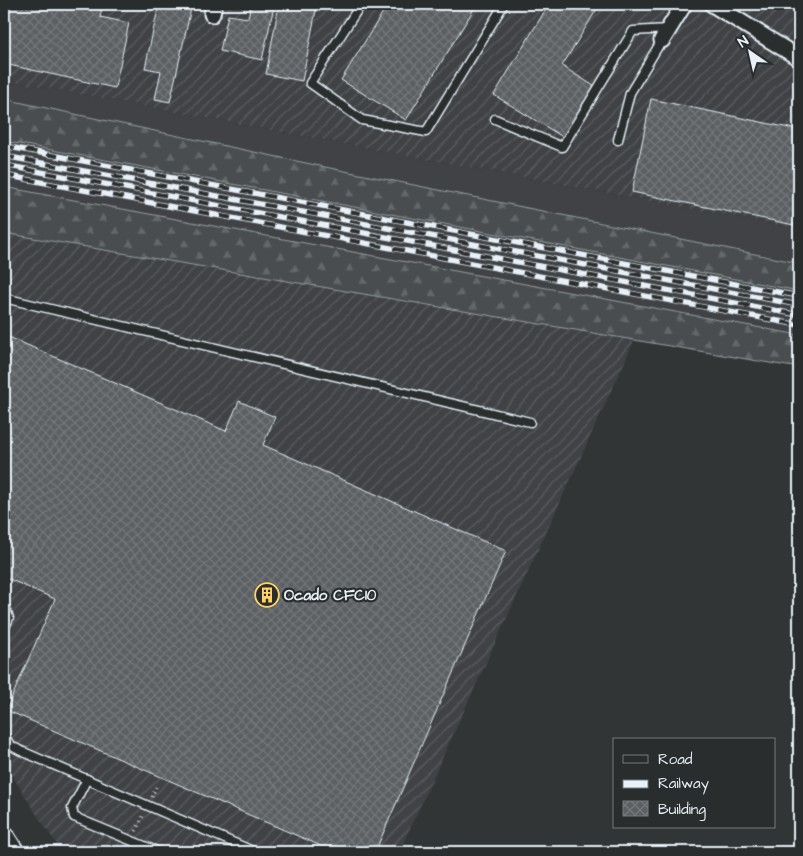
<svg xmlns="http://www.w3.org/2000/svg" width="803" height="856" font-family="'Architects Daughter',sans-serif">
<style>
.built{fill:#3f4244}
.industrial{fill:url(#industrial-furrows)}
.forest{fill:url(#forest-firs);stroke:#989fa4}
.building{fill:url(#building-cross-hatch);stroke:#e8f1f8}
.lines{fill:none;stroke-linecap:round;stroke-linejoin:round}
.lane-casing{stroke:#e8f1f8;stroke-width:11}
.street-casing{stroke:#e8f1f8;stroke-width:19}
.secondary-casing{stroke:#e8f1f8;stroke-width:25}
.path{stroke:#e8f1f8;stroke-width:3;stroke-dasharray:1 4;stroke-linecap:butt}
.lane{stroke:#2a2d2e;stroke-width:8}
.street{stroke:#2a2d2e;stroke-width:15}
.secondary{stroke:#2a2d2e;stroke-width:21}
.rail-casing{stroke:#e8f1f8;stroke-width:5.5}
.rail{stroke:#2a2d2e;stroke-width:4;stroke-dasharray:11;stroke-linecap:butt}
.labels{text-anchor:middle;stroke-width:4.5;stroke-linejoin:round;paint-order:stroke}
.poi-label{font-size:15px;font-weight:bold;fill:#e8f1f8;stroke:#2a2d2e;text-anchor:start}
</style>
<defs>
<pattern id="industrial-furrows" width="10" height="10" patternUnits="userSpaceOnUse" patternTransform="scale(1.25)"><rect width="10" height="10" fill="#3f4244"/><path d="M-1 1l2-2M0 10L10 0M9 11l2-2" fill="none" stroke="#5b5e60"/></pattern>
<pattern id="forest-firs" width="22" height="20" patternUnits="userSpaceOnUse" patternTransform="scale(1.25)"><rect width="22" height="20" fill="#494d4f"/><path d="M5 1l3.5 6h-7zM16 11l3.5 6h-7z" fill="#636769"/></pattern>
<pattern id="building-cross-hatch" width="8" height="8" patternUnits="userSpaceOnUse" patternTransform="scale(1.25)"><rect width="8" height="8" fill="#5c6063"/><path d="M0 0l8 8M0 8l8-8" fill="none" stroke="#73777a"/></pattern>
</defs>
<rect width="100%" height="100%" fill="#323536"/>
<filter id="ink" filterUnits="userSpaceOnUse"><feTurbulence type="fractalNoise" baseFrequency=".02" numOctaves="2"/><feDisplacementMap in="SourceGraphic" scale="10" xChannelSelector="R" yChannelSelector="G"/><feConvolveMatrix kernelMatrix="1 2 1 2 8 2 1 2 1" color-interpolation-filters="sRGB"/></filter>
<g filter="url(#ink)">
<path class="built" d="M4,80l795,149v133l-795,-131z"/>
<g class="industrial">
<path d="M4,4h795v225l-795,-149z"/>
<path d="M4,230l436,69 194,41 -8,19 -227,493h-337l-31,-46 -27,-44z"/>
</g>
<g class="forest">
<path d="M4,99l316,67 479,97v28l-795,-150z"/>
<path d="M4,187l795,148v33l-795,-135z"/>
</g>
<g class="building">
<path d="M4,4h34l13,2v-2h52l-3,13 29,6 -14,65 -111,-24z"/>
<path d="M159,4h33l-22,98 -15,-3 6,-28 -16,-3z"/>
<path d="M251,4l23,2 -12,54 -42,-9 8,-36 20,3z"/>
<path d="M279,4l37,6 -14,71 -36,-7z"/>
<path d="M388,4h89l-71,116 -65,-40z"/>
<path d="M549,4h51l-38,62 35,22 -31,51 -72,-44z"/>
<path d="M651,99l148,31v96l-167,-34z"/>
<path d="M4,335l222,96 13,-30 36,16 -12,28 243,106 -131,301h-40l-329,-142 49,-111 -51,-22z"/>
</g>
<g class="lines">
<g class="lane-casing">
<g id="lane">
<path d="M361,4l-51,79 52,37 64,12 78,-128"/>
<path d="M495,119l67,28 71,-116 35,-2"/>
<path d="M618,140l12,-47 32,-53"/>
<path d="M4,298l526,124"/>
<path d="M4,609l2,1 3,8 -5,11"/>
<path d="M4,735l6,10 9,5 236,102"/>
<path d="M87,779l-15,29 2,9 85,35"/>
</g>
</g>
<g class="street-casing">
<g id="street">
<path d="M712,4l87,54"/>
<path d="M212,14l2,-10"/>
<path d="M662,40l22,-36"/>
</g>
</g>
<g class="secondary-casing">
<path id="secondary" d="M4,838l9,14"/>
</g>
<g class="path">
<path d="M152,797l4,-10"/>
<path d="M4,812l6,10"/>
<path d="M136,831l8,-17"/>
</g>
<use href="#lane" class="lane"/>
<use href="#street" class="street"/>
<use href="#secondary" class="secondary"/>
<g class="rail-casing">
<g id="rail">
<path d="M4,146l795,150"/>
<path d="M4,156l795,149"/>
<path d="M4,165l795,150"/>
<path d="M4,175l795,150"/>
</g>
</g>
<use href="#rail" class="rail"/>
</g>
</g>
<defs>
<g id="building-ring" transform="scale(1.25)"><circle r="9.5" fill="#2a2d2e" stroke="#ffd166" stroke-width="1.5"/><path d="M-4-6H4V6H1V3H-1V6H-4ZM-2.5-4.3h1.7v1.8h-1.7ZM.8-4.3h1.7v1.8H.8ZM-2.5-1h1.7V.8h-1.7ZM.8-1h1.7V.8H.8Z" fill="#ffd166"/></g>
</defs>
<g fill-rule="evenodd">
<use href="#building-ring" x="267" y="595"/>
</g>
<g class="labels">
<g class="poi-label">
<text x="284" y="600">Ocado CFC10</text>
</g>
</g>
<rect width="803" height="856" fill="none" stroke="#2a2d2e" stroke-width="20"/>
<rect x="10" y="10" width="783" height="836" fill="none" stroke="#e8f1f8" stroke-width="2" filter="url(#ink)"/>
<rect x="613" y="738" width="162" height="90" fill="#2a2d2e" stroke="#767b7f"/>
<rect x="623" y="755" width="25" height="8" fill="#2a2d2e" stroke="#767b7f"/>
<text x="658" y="764" font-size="15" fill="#e8f1f8">Road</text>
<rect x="623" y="780" width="25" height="8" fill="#e8f1f8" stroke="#767b7f"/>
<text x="658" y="788" font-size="15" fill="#e8f1f8">Railway</text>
<rect x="623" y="801" width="25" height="15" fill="url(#building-cross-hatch)" stroke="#767b7f"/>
<text x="658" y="814" font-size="15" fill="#e8f1f8">Building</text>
<g transform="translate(750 52) rotate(326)" stroke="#2a2d2e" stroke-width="4" paint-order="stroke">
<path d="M0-4L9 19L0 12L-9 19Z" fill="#e8f1f8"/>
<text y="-8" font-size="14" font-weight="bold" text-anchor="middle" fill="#e8f1f8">N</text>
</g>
</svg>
